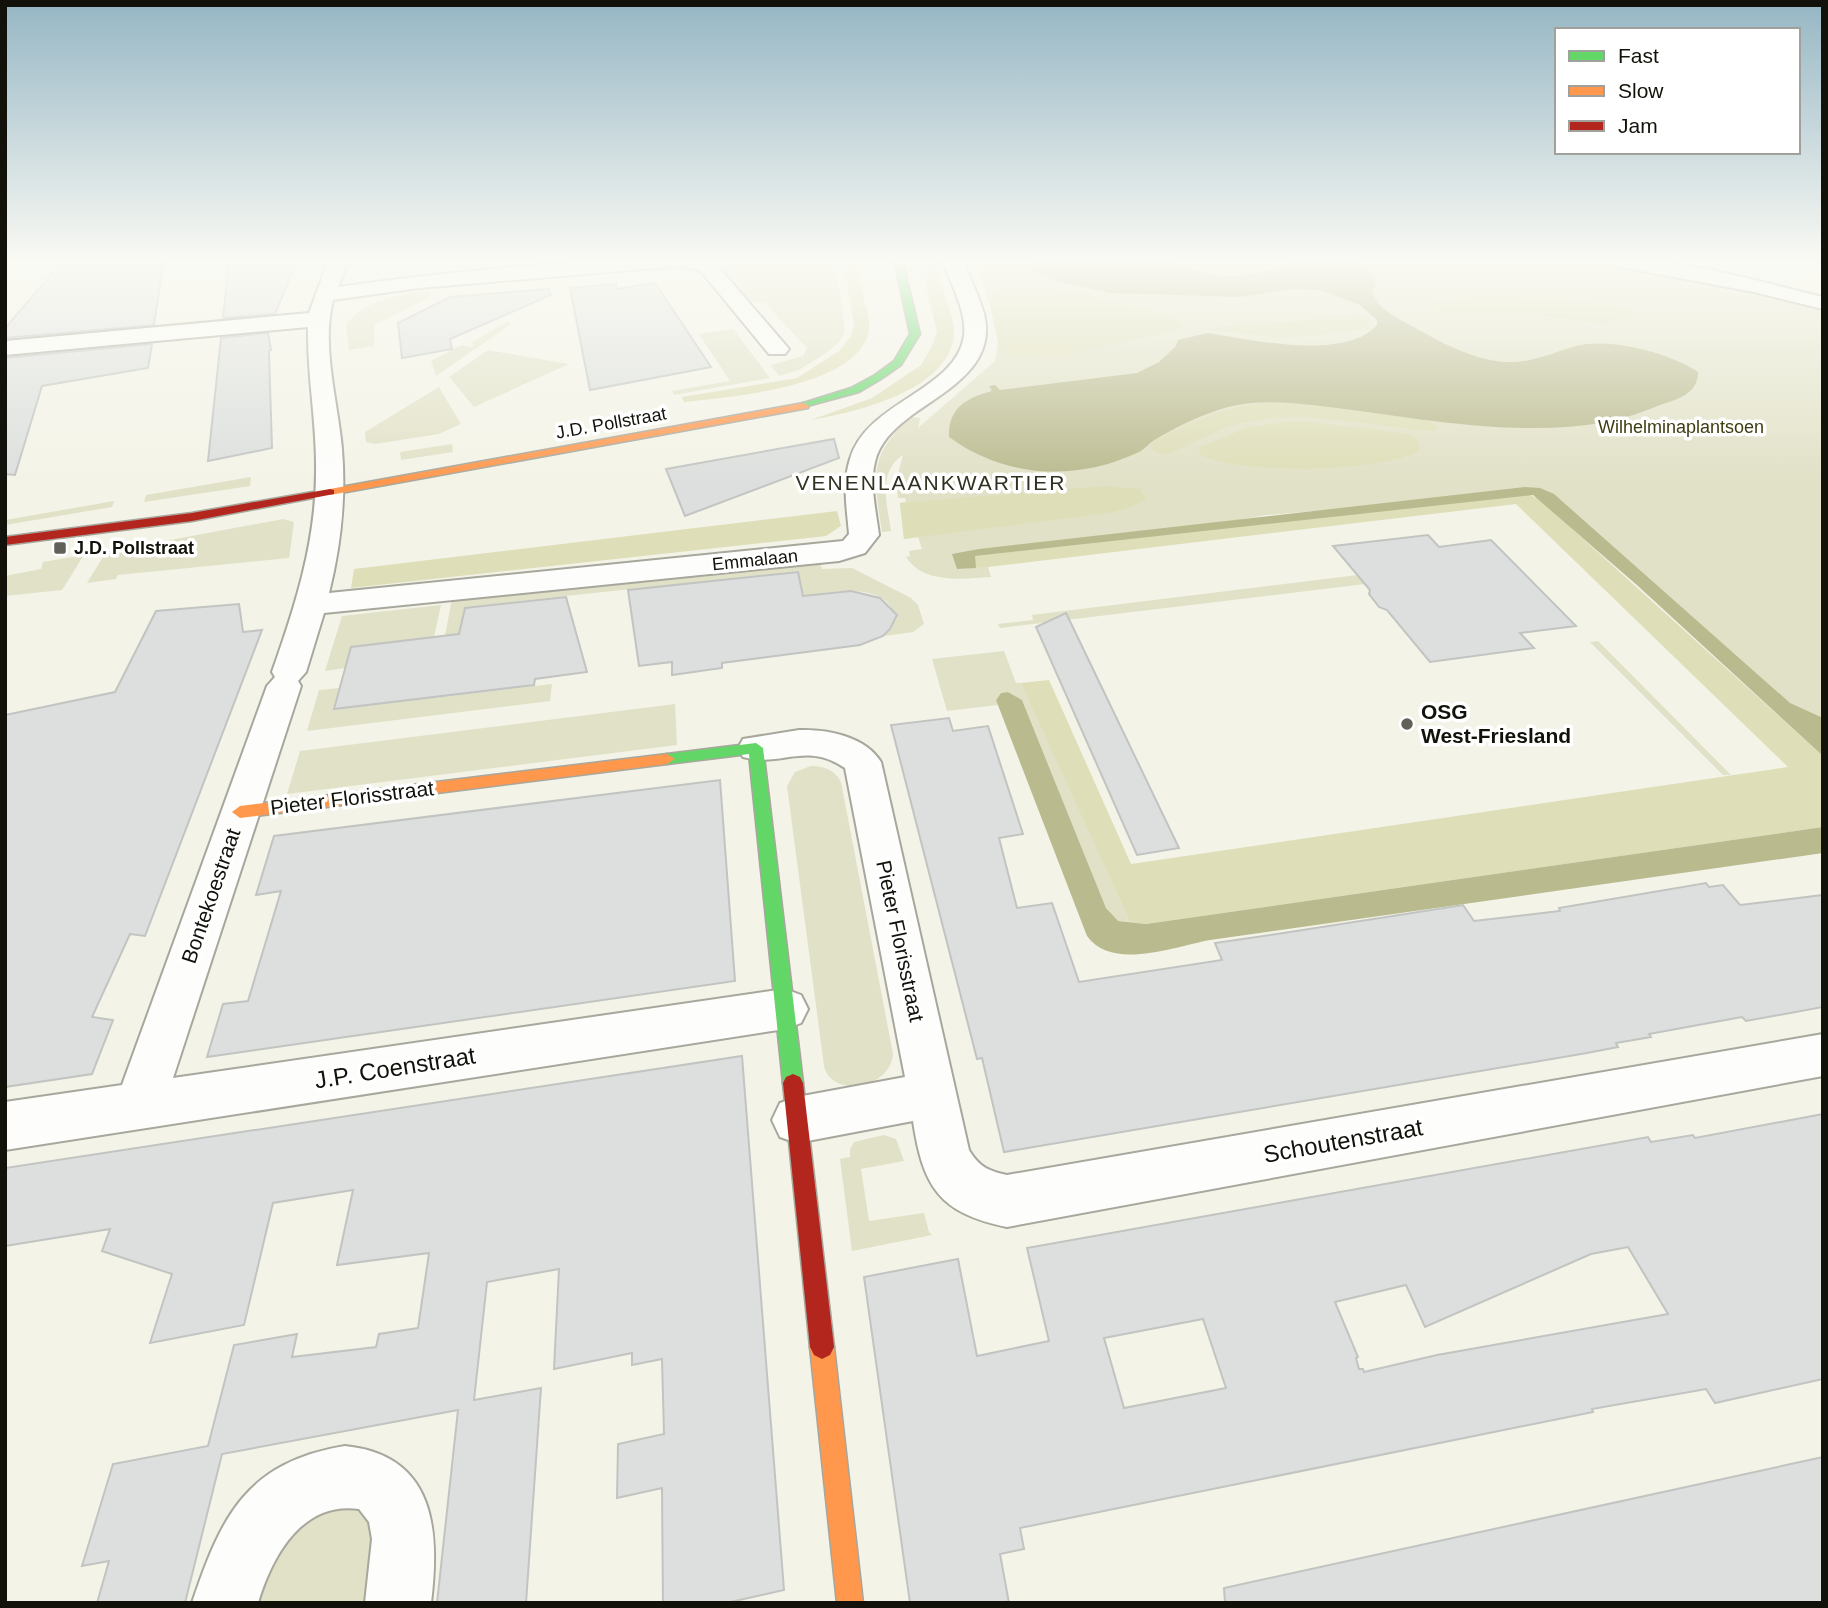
<svg xmlns="http://www.w3.org/2000/svg" width="1828" height="1608" font-family="Helvetica,sans-serif">
<style>
.green{fill:#e1e1c7}
.forest{fill:#dedeb8}
.water{fill:#baba8f}
.building{fill:#dcdfdd;stroke:#c1c4c1;stroke-width:2;fill-rule:evenodd}
.lines{fill:none;stroke-linecap:round;stroke-linejoin:round}
.street-casing{stroke:#a7a79d;stroke-width:4}
.fast-casing{stroke:#a7a79d;stroke-width:3}
.slow-casing{stroke:#a7a79d;stroke-width:3}
.jam-casing{stroke:#a7a79d;stroke-width:3}
.street{fill:#fdfdfb;fill-rule:evenodd}
.fast{fill:#63d668;fill-rule:evenodd}
.slow{fill:#ff974d;fill-rule:evenodd}
.jam{fill:#b3261e;fill-rule:evenodd}
.poi-dot{fill:#616158;stroke:#fff;stroke-width:2.5}
.labels{text-anchor:middle;stroke-width:7;stroke-linejoin:round;paint-order:stroke}
.far-street-label{font-size:18px;fill:#12120b;stroke:#fff}
.far-park-label{font-size:18px;fill:#3e3d0f;stroke:#fff}
.far-poi-label{font-size:18px;font-weight:bold;fill:#12120b;stroke:#fff;text-anchor:start}
.far-quarter-label{font-size:21px;letter-spacing:2px;fill:#313121;stroke:#fff}
.poi-label{font-size:21px;font-weight:bold;fill:#12120b;stroke:#fff;text-anchor:start}
.street-label{font-size:21px;fill:#12120b;stroke:#fff}
.near-street-label{font-size:24px;fill:#12120b;stroke:#fff}
</style>
<rect width="100%" height="100%" fill="#f3f3e7"/>
<g class="green">
<path d="M719,259h104l14,12 8,61 -5,9 -14,12 -27,17 -20,6 -8,-11 32,-9 4,-8 -42,-45 -21,-1 -31,-41z"/>
<path d="M974,259h610l76,13 163,35v430l-282,-244 -275,22 -309,54 31,-2 3,10c-28,2 -68,7 -85,-20l4,-1 -1,-5 13,-2 -4,-12 -14,2 -4,-36 6,-1 -1,-4h-7l-2,-17 7,-26c-26,17 -16,49 -12,76l-9,1c-8,-53 -15,-78 30,-115l8,1 -2,10 77,-67 4,-25 -3,-13z"/>
<path d="M432,290l-3,8 -55,27v21l-25,4 -3,-25c19,-26 56,-31 86,-35z"/>
<path d="M508,321l3,3 -75,52 -5,-15 30,-16 10,2 4,-2 -4,-2z"/>
<path d="M733,329l37,49 -96,17 -2,-4 58,-10 -31,-47z"/>
<path d="M488,350l81,14 -95,43 -25,-30z"/>
<path d="M439,387l22,37 -22,10 -64,10 -9,-2 -1,-10z"/>
<path d="M452,444l1,8 -52,8 -1,-8z"/>
<path d="M251,477l-1,9 -106,16 2,-7z"/>
<path d="M114,501l-2,6 -107,18v-5z"/>
<path d="M283,519l11,3 -5,36 -171,17 -2,4 -29,4 19,-31z"/>
<path d="M84,555l-22,35 -57,6v-20l36,-7 2,-7z"/>
<path d="M820,562l2,7 30,-1 59,30 7,7 6,19 -11,8 -29,4c7,-7 13,-14 9,-24 -10,-31 -67,-19 -90,-16l-5,-25 -333,36 -5,27 -15,1 7,-36z"/>
<path d="M1358,575l7,9 -365,44 -2,-4 35,-4 -1,-5z"/>
<path d="M441,605l-7,32 -82,9 -7,22 -20,3 17,-55z"/>
<path d="M1598,641l133,134h-8l-133,-133z"/>
<path d="M1004,651l12,32h5l10,20 99,219 -13,-1 -11,-13 -84,-208 -14,-8 -7,1 -5,7 2,5 -51,6 -15,-52z"/>
<path d="M552,684l-2,17 -243,30 12,-41 20,-2 -6,22z"/>
<path d="M675,704l2,41 -390,49 13,-43z"/>
<path d="M811,766c13,0 24,4 30,16l52,272c-3,36 -62,44 -69,12l-37,-280 8,-14z"/>
<path d="M884,1135l12,4 8,22 -43,8 8,52 55,-8 5,19 3,3 -80,16 -12,-92 10,-2v-8l4,-7z"/>
<path d="M373,1502l3,101h-135l54,-99z"/>
</g>
<g class="forest">
<path d="M831,259h17c12,13 13,28 17,44 3,10 6,21 3,32 -17,53 -138,62 -184,67l-2,-5 115,-19 42,-27 12,-15 3,-11 -9,-54z"/>
<path d="M928,259c10,11 14,29 19,43 3,10 8,21 7,32 -4,57 -99,78 -143,86l61,-22 49,-33 10,-17 6,-16 -11,-45z"/>
<path d="M1020,284l20,1 99,21 39,14 4,4 -1,5 -120,28 -56,-2 -6,-4c-1,-17 -11,-43 -9,-56l14,-7z"/>
<path d="M1492,295l123,9 9,2 9,9 -30,9 -80,-11 -85,-1 -7,-4 6,-6z"/>
<path d="M1364,316l6,5 -2,8 -81,9 -79,-8 17,-4z"/>
<path d="M1283,401l146,19 9,8 -5,3c-62,-5 -133,-23 -193,-8 -26,7 -49,22 -74,32l-15,-5v-8l4,-2c51,-24 69,-35 128,-39z"/>
<path d="M1286,422h24l99,12 6,3 5,8 -1,7c-48,20 -169,23 -217,4l-4,-8 48,-20z"/>
<path d="M1105,486l35,3 6,10 -13,7 -24,7 -205,26 -4,-36z"/>
<path d="M1528,494l12,6 283,256v71l-677,97 -16,-2 -109,-239 28,-3 82,184 657,-97 -272,-263 -528,63 -12,1 -2,-12z"/>
<path d="M837,511l4,15 -15,10 -475,52 3,-19z"/>
</g>
<g class="water">
<path d="M1037,259c29,0 58,0 86,0 12,0 26,-2 38,0 23,5 42,16 67,17 47,1 107,-42 147,0l1,9 -4,6c6,18 22,25 38,34 28,16 66,37 99,37 27,0 42,-9 67,-16 33,-9 95,7 122,26 0,21 -19,27 -35,32 -18,7 -37,14 -56,18 -98,17 -197,-6 -295,-17 -28,-3 -56,-5 -84,2 -25,7 -50,19 -72,32 -7,4 -11,10 -17,13 -63,30 -134,26 -190,-15 -1,-29 17,-39 43,-46l-3,-5 6,-1 5,5 137,-17 22,-11 17,-16 2,-6 30,-7c43,7 138,28 169,-8v-5l-17,-15 -40,-15 -27,-1 -53,8 -129,-4 -56,-12 -28,-12 13,-9z"/>
<path d="M1525,487l15,1 14,6 236,209 33,15v38l-185,-170 -105,-91 -558,61 1,12 -19,1 -5,-15 27,-5z"/>
<path d="M1008,692l14,8 84,208 12,13 28,3 677,-97v26l-613,87c-37,7 -98,31 -123,-4l-91,-236 5,-7z"/>
</g>
<g class="building">
<path d="M94,259h70l-10,66 -149,13v-10l58,-67z"/>
<path d="M229,259h69l-23,55 -52,4z"/>
<path d="M655,283l56,84 -121,23 -20,-102 46,-4v5z"/>
<path d="M549,289l2,6 -101,44 2,10 -50,9 -4,-35 52,-26z"/>
<path d="M268,333l3,17 -2,1 3,97 -64,13 13,-123z"/>
<path d="M152,344l-4,24 -106,18 -27,89 -10,-1v-116z"/>
<path d="M834,439l5,19 -154,58 -19,-47z"/>
<path d="M1428,535l11,12 52,-7 85,86 -56,7 14,15 -104,14 -43,-52 -8,-3 -10,-13 1,-4 -37,-44z"/>
<path d="M798,572l5,24 48,-5 29,7 17,17 -7,14 -7,7 -23,9 -138,18v5l-50,7v-13l-33,4 -11,-76z"/>
<path d="M566,597l21,75 -52,7 -1,6 -200,24 17,-62 108,-13 6,-26z"/>
<path d="M239,604l4,28 19,-2 -117,306 -15,-2 -38,83 21,3 -21,54 -87,13v-372l110,-23 41,-81z"/>
<path d="M1066,613l113,235 -42,7 -101,-228z"/>
<path d="M949,718l4,13 35,-5 35,108 -24,4 18,70 35,-5 27,79 143,-22 -7,-17 62,-9 186,-29 11,16 86,-10 -1,-3 147,-25 3,4 14,-2 17,20 83,-10v112l-77,14 -4,-4 -93,17 2,3 -35,6 2,4 -31,6 -583,99 -22,-94 -5,1 -86,-334z"/>
<path d="M720,780l15,201 -528,76 16,-53 25,-3 33,-110 -25,4 18,-59z"/>
<path d="M742,1056l42,534 -58,13h-63l-1,-115 -45,10 1,-54 46,-10 -2,-75 -30,6v-12l-78,16 5,-100 -72,13 -13,118 67,-12 -15,215h-89l21,-193 -236,44 -37,149h-88l12,-42 -27,5 31,-102 95,-18 26,-101 63,-11 -5,23 84,-10 3,-13 39,-6 11,-75 -92,12 16,-75 -80,13 -29,122 -94,18 22,-69 -70,-23 8,-22 -105,17v-78z"/>
<path d="M1823,1114v265l-108,24 -9,-14 -114,20 1,3 -573,116 4,21 -24,5 9,49h-99l-46,-326 94,-18 19,97 72,-15 -22,-93 621,-111 3,5 42,-7 2,3zM1628,1247l40,67 -231,41 -73,17 -1,-3h-4l-3,-11 2,-1 -23,-55 71,-17 19,42 166,-73zM1203,1319l23,69 -102,20 -20,-70z"/>
<path d="M1823,1457v146h-598l-1,-15z"/>
</g>
<g class="lines">
<g class="street-casing">
<g id="street">
<path d="M329,259h20l-11,28c120,-17 242,-28 364,-28l12,3 75,87 -4,5h-16l-69,-84 -19,-4 -262,22 -86,12c-12,47 5,102 9,149 4,49 -1,96 -13,144l514,-52 6,-7c-2,-24 -7,-51 1,-75 17,-58 106,-68 114,-123 3,-26 -14,-53 -22,-77h20c7,18 17,36 22,55 13,51 -37,76 -72,101 -14,11 -28,22 -35,40 -9,25 -1,55 2,80l-14,18 -26,8 -515,52 -18,59 -8,9 3,5 -128,392 612,-89 16,6 7,14 -7,14 -16,6 -780,121v-48l117,-17 145,-399 8,-9 -3,-5c23,-65 44,-130 44,-200 1,-48 -9,-97 -8,-145l-303,28v-14l304,-28z"/>
<path d="M1600,259c75,-2 150,20 223,38v12l-69,-17 -144,-27 -7,-2z"/>
<path d="M799,730c28,-1 66,6 82,32l88,388c10,17 20,21 38,25l816,-141v42l-816,151c-68,-14 -84,-40 -94,-106l-116,22 -17,-6 -8,-17 8,-17 17,-6 108,-20 -60,-309c-40,-27 -63,0 -102,-11l-5,-9 5,-9z"/>
<path d="M345,1446c90,9 95,84 86,157h-66l7,-64 -3,-17 -10,-13c-57,-8 -87,47 -101,94h-66c29,-87 55,-141 153,-157z"/>
</g>
</g>
<g class="fast-casing">
<g id="fast">
<path d="M894,259h8l18,75 -19,31 -20,14 -22,13 -59,16v-4l51,-16 24,-13 19,-14 16,-27z"/>
<path d="M756,743l7,5 40,335 -3,6 -7,3 -7,-3 -3,-6 -34,-329 -82,10 -8,-5 8,-5z"/>
</g>
</g>
<g class="slow-casing">
<g id="slow">
<path d="M804,403l5,3 -1,2 -478,87 -6,-3 6,-3z"/>
<path d="M667,754l8,5 -8,5 -427,54 -8,-6 8,-6z"/>
<path d="M822,1335l8,4 4,8 29,256h-26l-27,-256 4,-8z"/>
</g>
</g>
<g class="jam-casing">
<g id="jam">
<path d="M330,489l4,1v4l-142,27 -187,24v-8l187,-24z"/>
<path d="M793,1074l7,3 3,6 31,264 -4,8 -8,4 -8,-4 -4,-8 -27,-264 3,-6z"/>
</g>
</g>
<use href="#street" class="street"/>
<use href="#fast" class="fast"/>
<use href="#slow" class="slow"/>
<use href="#jam" class="jam"/>
</g>
<linearGradient id="sky" x2="0" y2="1"><stop stop-color="#95b6c4"/><stop offset="0.54" stop-color="#fafaf4"/><stop offset="1" stop-color="#fafaf4" stop-opacity="0"/></linearGradient>
<rect width="1828" height="484" fill="url(#sky)"/>
<g class="poi-dot">
<rect x="53" y="541" width="14" height="14" rx="3.5"/>
<circle cx="1407" cy="724" r="7"/>
</g>
<g class="labels">
<g class="far-street-label">
<text transform="translate(611 423) rotate(-10)" y="6">J.D. Pollstraat</text>
<text transform="translate(755 560) rotate(-6)" y="6">Emmalaan</text>
</g>
<g class="far-park-label">
<text x="1681" y="433">Wilhelminaplantsoen</text>
</g>
<g class="far-poi-label">
<text x="74" y="554">J.D. Pollstraat</text>
</g>
<g class="far-quarter-label">
<text x="931" y="490">VENENLAANKWARTIER</text>
</g>
<g class="poi-label">
<text x="1421" y="719">OSG<tspan x="1421" dy="24">West-Friesland</tspan></text>
</g>
<g class="street-label">
<text transform="translate(352 798) rotate(-7)" y="7">Pieter Florisstraat</text>
<text transform="translate(211 896) rotate(-71)" y="7">Bontekoestraat</text>
<text transform="translate(900 941) rotate(78)" y="7">Pieter Florisstraat</text>
</g>
<g class="near-street-label">
<text transform="translate(395 1068) rotate(-9)" y="8">J.P. Coenstraat</text>
<text transform="translate(1343 1141) rotate(-10)" y="8">Schoutenstraat</text>
</g>
</g>
<rect width="1828" height="1608" fill="none" stroke="#12120b" stroke-width="14"/>
<rect x="1555" y="28" width="245" height="126" fill="#ffffff" stroke="#a0a09d" stroke-width="2"/>
<rect x="1569" y="51" width="35" height="10" fill="#63d668" stroke="#a0a09d" stroke-width="2"/>
<text x="1618" y="63" font-size="21" fill="#12120b">Fast</text>
<rect x="1569" y="86" width="35" height="10" fill="#ff974d" stroke="#a0a09d" stroke-width="2"/>
<text x="1618" y="98" font-size="21" fill="#12120b">Slow</text>
<rect x="1569" y="121" width="35" height="10" fill="#b3261e" stroke="#a0a09d" stroke-width="2"/>
<text x="1618" y="133" font-size="21" fill="#12120b">Jam</text>
</svg>
